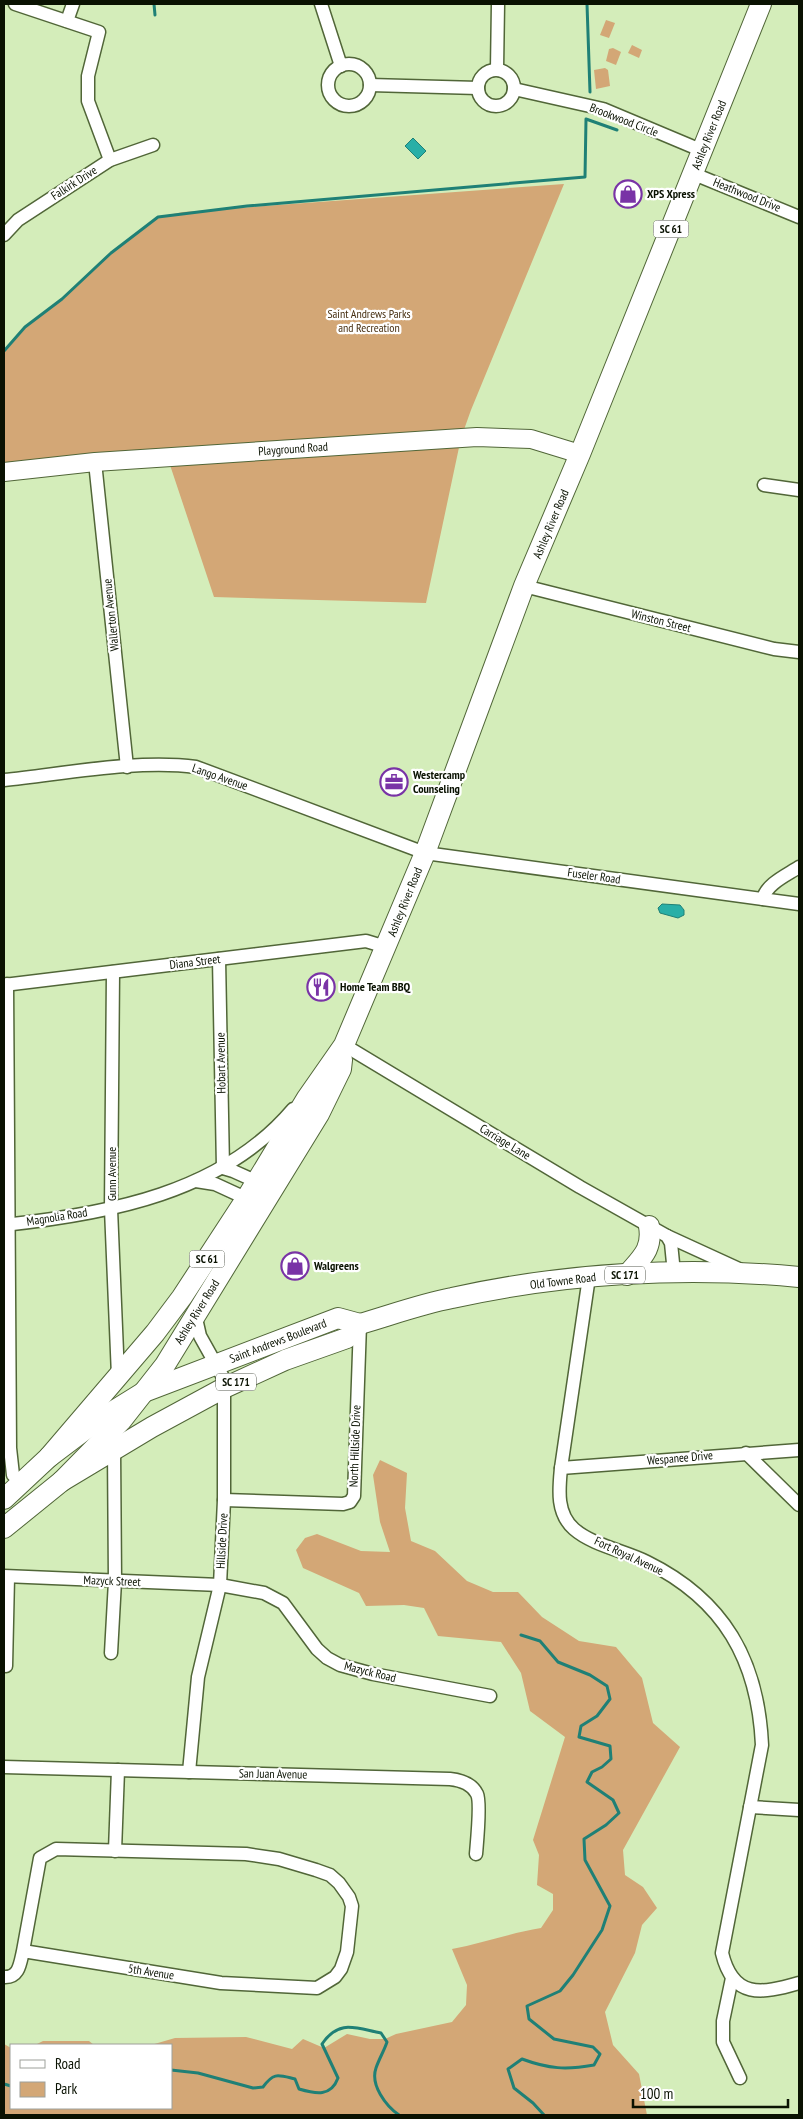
<svg xmlns="http://www.w3.org/2000/svg" width="803" height="2119" font-family="'PT Sans Narrow',sans-serif">
<style>
.green{fill:#d3a776}
.water{fill:#28afa7;stroke:#1f8076}
.lines{fill:none;stroke-linecap:round;stroke-linejoin:round}
.stream{stroke:#1f8076;stroke-width:3}
.minor-casing{stroke:#516638;stroke-width:15}
.secondary-casing{stroke:#516638;stroke-width:20}
.primary-casing{stroke:#516638;stroke-width:22}
.minor{stroke:#fff;stroke-width:12}
.secondary{stroke:#fff;stroke-width:18}
.primary{stroke:#fff;stroke-width:20}
.labels{text-anchor:middle;stroke-width:4.5;stroke-linejoin:round;paint-order:stroke}
.shield{fill:#fff;stroke:#54594e;stroke-width:1}
.shield-label{font-size:11px;font-weight:bold;fill:#0a1202}
.street-label{font-size:12px;fill:#0a1202;stroke:#fff}
.poi-label{font-size:12px;font-weight:bold;fill:#0a1202;stroke:#fff;text-anchor:start}
.park-label{font-size:12px;fill:#472f11;stroke:#fff}
</style>
<rect width="100%" height="100%" fill="#d4edba"/>
<g class="green">
<path d="M606,20l9,3 -6,15 -9,-3z"/>
<path d="M632,45l10,5 -3,8 -11,-5z"/>
<path d="M613,48l8,4 -5,13 -10,-4 3,-12z"/>
<path d="M605,68l3,2 2,16 -14,3 -2,-19z"/>
<path d="M564,184l-93,226 -10,28 -35,165 -212,-6 -46,-138 -164,13v-121l21,-24 37,-28 49,-46 47,-36 25,-5z"/>
<path d="M380,1460l27,13 -2,35 6,33 24,10 32,30 26,11h25l24,25 37,24 37,6 26,31 11,45 27,24 -57,103 2,25 18,12 14,21 -15,17 -7,28 -30,59 8,33 26,29 8,41h-643v-71l7,4v60h160v-63h-20l24,-7 71,-1 46,12 11,-10 21,9 23,-14 23,5h15l11,-5 56,-12 14,-17 1,-20 -15,-36c30,-6 59,-16 89,-21l12,-18v-16l-16,-9 2,-30 -6,-15 32,-103 -35,-26 -9,-38 -20,-31 -63,-6 -14,-28 -20,-3 -38,1 -7,-13 -56,-25 -7,-18 9,-12 12,-4 44,17 29,1 -10,-30 -7,-47z"/>
<path d="M43,2041h46l5,4h-59z"/>
</g>
<g class="water">
<path d="M413,138l13,13 -8,8 -13,-13z"/>
<path d="M662,904l18,1 4,5v5l-6,3 -18,-5 -2,-5z"/>
</g>
<g class="lines">
<g class="stream">
<path d="M154,4l1,11"/>
<path d="M587,4l3,88"/>
<path d="M4,351l21,-24 37,-28 49,-46 47,-36 89,-11 338,-29 1,-58 31,11"/>
<path d="M521,1635l19,6 18,21 32,13 17,11 3,13 -13,17 -16,10 -2,11 31,9 1,13 -9,8 -10,5 -5,10 26,18 6,13 -13,12 -22,14 1,21 25,46 -8,24 -29,45 -13,16 -33,15 2,13 25,20 39,8 7,7 -6,11c-28,5 -45,4 -72,-6l-14,10 6,19 19,15 11,12"/>
<path d="M171,2070l27,3 55,15 10,-1c11,-15 15,-12 32,-8l4,10c17,5 32,8 39,-11l-16,-34c17,-25 33,-16 59,-11l6,9c-3,9 -8,17 -11,26 -6,17 10,38 23,47"/>
<path d="M4,2084l7,2"/>
</g>
<g class="minor-casing">
<g id="minor">
<path d="M15,4l84,28 -11,44v25l22,59"/>
<path d="M321,4l20,62"/>
<path d="M67,21l6,-17"/>
<circle cx="349" cy="85" r="21"/>
<path d="M497,69l1,-65"/>
<circle cx="496" cy="88" r="18"/>
<path d="M370,85l108,3"/>
<path d="M514,89l89,20 100,42"/>
<path d="M694,174l105,43"/>
<path d="M4,235l14,-15 92,-60 43,-15"/>
<path d="M95,462l32,305"/>
<path d="M764,485l35,5"/>
<path d="M524,586l250,63 25,3"/>
<path d="M4,780c59,-6 134,-21 192,-13l229,86 374,51"/>
<path d="M763,899c3,-15 24,-24 36,-32"/>
<path d="M219,959l4,209"/>
<path d="M113,972l-2,237 7,167"/>
<path d="M7,984l3,464 3,27 9,8"/>
<path d="M4,985l362,-44 20,6"/>
<path d="M340,1050l4,-5 236,142 87,49 4,7 3,30"/>
<path d="M223,1168l10,3 29,13"/>
<path d="M196,1181l19,3 37,17"/>
<path d="M4,1225c104,-11 218,-32 289,-116"/>
<path d="M667,1236l72,33"/>
<path d="M589,1277l-28,191c-2,21 -5,45 13,61 18,16 51,22 73,33 77,38 111,98 115,183l-40,208c11,46 39,41 77,30"/>
<path d="M746,1453l53,52"/>
<path d="M561,1468l238,-18"/>
<path d="M224,1500l119,4 7,-2 4,-6 6,-172"/>
<path d="M4,1576l216,9 44,8 19,10 34,46 10,9 13,7 33,9 117,22"/>
<path d="M111,1653l4,-72 -1,-132"/>
<path d="M6,1666l2,-89"/>
<path d="M4,1767l446,12c10,1 22,5 27,15 4,8 0,48 -1,60"/>
<path d="M189,1772l9,-95 22,-92 4,-85v-121l-24,-43 -5,-22"/>
<path d="M750,1807l49,3"/>
<path d="M115,1851l3,-81"/>
<path d="M4,1977c15,1 16,-13 19,-26l198,32 96,5 18,-11 6,-8 6,-17 5,-46 -3,-9 -10,-14 -9,-8 -14,-5 -37,-11 -33,-5 -190,-5 -16,9 -17,93"/>
<path d="M732,1978l-9,43v21l17,36"/>
</g>
</g>
<g class="secondary-casing">
<path id="secondary" d="M4,472l91,-10 382,-25 54,2 49,15"/>
</g>
<g class="primary-casing">
<g id="primary">
<path d="M627,1275c14,-17 26,-25 22,-49"/>
<path d="M360,1324c31,-9 61,-20 92,-26 112,-25 233,-32 347,-21"/>
<path d="M49,1457l106,-124 27,-36 64,-98 61,-101 37,-53 81,-192 99,-267 56,-132 181,-450"/>
<path d="M62,1481l59,-60 44,-56 154,-251 22,-45 1,-9"/>
<path d="M4,1499l45,-42 45,-34 50,-31 194,-74 22,6"/>
<path d="M4,1528l58,-47 90,-54 72,-39 61,-28 62,-22 13,-14"/>
</g>
</g>
<use href="#minor" class="minor"/>
<use href="#secondary" class="secondary"/>
<use href="#primary" class="primary"/>
</g>
<defs>
<g id="shop-ring" transform="scale(1.4375)"><circle r="9.5" fill="#fff" stroke="#7933a6" stroke-width="1.5"/><path d="M-5-2.5h2.3a2.7 3.5 0 0 1 5.4 0H5L5.5 6h-11ZM-1.5-2.5h3a1.5 2.3 0 0 0-3 0Z" fill="#7933a6"/></g>
<g id="office-ring" transform="scale(1.4375)"><circle r="9.5" fill="#fff" stroke="#7933a6" stroke-width="1.5"/><path d="M-6-3h4V-5.5h4V-3h4V5H-6ZM-1-4.5V-3h2v-1.5ZM-6 0V1H6V0Z" fill="#7933a6"/></g>
<g id="restaurant-ring" transform="scale(1.4375)"><circle r="9.5" fill="#fff" stroke="#7933a6" stroke-width="1.5"/><path d="M-5-6h1v4h1v-4h1v4h1v-4h1v5L-1.5 .5V6h-2V.5L-5-1ZM5-6V6H3V1.5H1.5Q1.5-4 5-6Z" fill="#7933a6"/></g>
</defs>
<g fill-rule="evenodd">
<use href="#shop-ring" x="628" y="194"/>
<use href="#office-ring" x="394" y="782"/>
<use href="#restaurant-ring" x="321" y="987"/>
<use href="#shop-ring" x="295" y="1266"/>
</g>
<g class="labels">
<g class="shield">
<rect x="653.5" y="220.5" width="35" height="17" rx="4"/>
<rect x="189.5" y="1250.5" width="35" height="17" rx="4"/>
<rect x="605" y="1266.5" width="40" height="17" rx="4"/>
<rect x="216" y="1373.5" width="40" height="17" rx="4"/>
</g>
<g class="shield-label">
<text x="671" y="233">SC 61</text>
<text x="207" y="1263">SC 61</text>
<text x="625" y="1279">SC 171</text>
<text x="236" y="1386">SC 171</text>
</g>
<g class="street-label">
<text transform="translate(624 120) rotate(21)" y="4">Brookwood Circle</text>
<text transform="translate(709 135) rotate(-68)" y="4">Ashley River Road</text>
<text transform="translate(74 183) rotate(-33)" y="4">Falkirk Drive</text>
<text transform="translate(747 195) rotate(22)" y="4">Heathwood Drive</text>
<text transform="translate(293 449) rotate(-4)" y="4">Playground Road</text>
<text transform="translate(551 524) rotate(-67)" y="4">Ashley River Road</text>
<text transform="translate(111 615) rotate(-96)" y="4">Wallerton Avenue</text>
<text transform="translate(661 621) rotate(14)" y="4">Winston Street</text>
<text transform="translate(220 777) rotate(19)" y="4">Lango Avenue</text>
<text transform="translate(594 876) rotate(8)" y="4">Fuseler Road</text>
<text transform="translate(405 902) rotate(-68)" y="4">Ashley River Road</text>
<text transform="translate(195 962) rotate(-7)" y="4">Diana Street</text>
<text transform="translate(221 1063) rotate(-91)" y="4">Hobart Avenue</text>
<text transform="translate(505 1142) rotate(31)" y="4">Carriage Lane</text>
<text transform="translate(112 1174) rotate(-90)" y="4">Gunn Avenue</text>
<text transform="translate(57 1217) rotate(-9)" y="4">Magnolia Road</text>
<text transform="translate(563 1281) rotate(-7)" y="4">Old Towne Road</text>
<text transform="translate(197 1312) rotate(-58)" y="4">Ashley River Road</text>
<text transform="translate(278 1341) rotate(-21)" y="4">Saint Andrews Boulevard</text>
<text transform="translate(355 1446) rotate(-88)" y="4">North Hillside Drive</text>
<text transform="translate(680 1458) rotate(-5)" y="4">Wespanee Drive</text>
<text transform="translate(222 1541) rotate(-87)" y="4">Hillside Drive</text>
<text transform="translate(629 1556) rotate(25)" y="4">Fort Royal Avenue</text>
<text transform="translate(112 1581) rotate(2)" y="4">Mazyck Street</text>
<text transform="translate(370 1672) rotate(14)" y="4">Mazyck Road</text>
<text transform="translate(273 1774) rotate(1)" y="4">San Juan Avenue</text>
<text transform="translate(151 1972) rotate(9)" y="4">5th Avenue</text>
</g>
<g class="poi-label">
<text x="647" y="198">XPS Xpress</text>
<text x="413" y="779">Westercamp<tspan x="413" dy="14">Counseling</tspan></text>
<text x="340" y="991">Home Team BBQ</text>
<text x="314" y="1270">Walgreens</text>
</g>
<g class="park-label">
<text x="369" y="318">Saint Andrews Parks<tspan x="369" dy="14">and Recreation</tspan></text>
</g>
</g>
<rect width="803" height="2119" fill="none" stroke="#0a1202" stroke-width="10"/>
<rect x="10" y="2044" width="162" height="65" fill="#ffffff" stroke="#9da09a"/>
<rect x="20" y="2060" width="25" height="8" fill="#ffffff" stroke="#9da09a"/>
<text x="55" y="2069" font-size="15" fill="#0a1202">Road</text>
<rect x="20" y="2082" width="25" height="15" fill="#d3a776" stroke="#9da09a"/>
<text x="55" y="2094" font-size="15" fill="#0a1202">Park</text>
<path d="M633 2099v8h155v-8" fill="none" stroke="#0a1202" stroke-width="2.5"/>
<text x="640" y="2099" font-size="15" fill="#0a1202" stroke="#ffffff" stroke-width="4" paint-order="stroke">100 m</text>
</svg>
